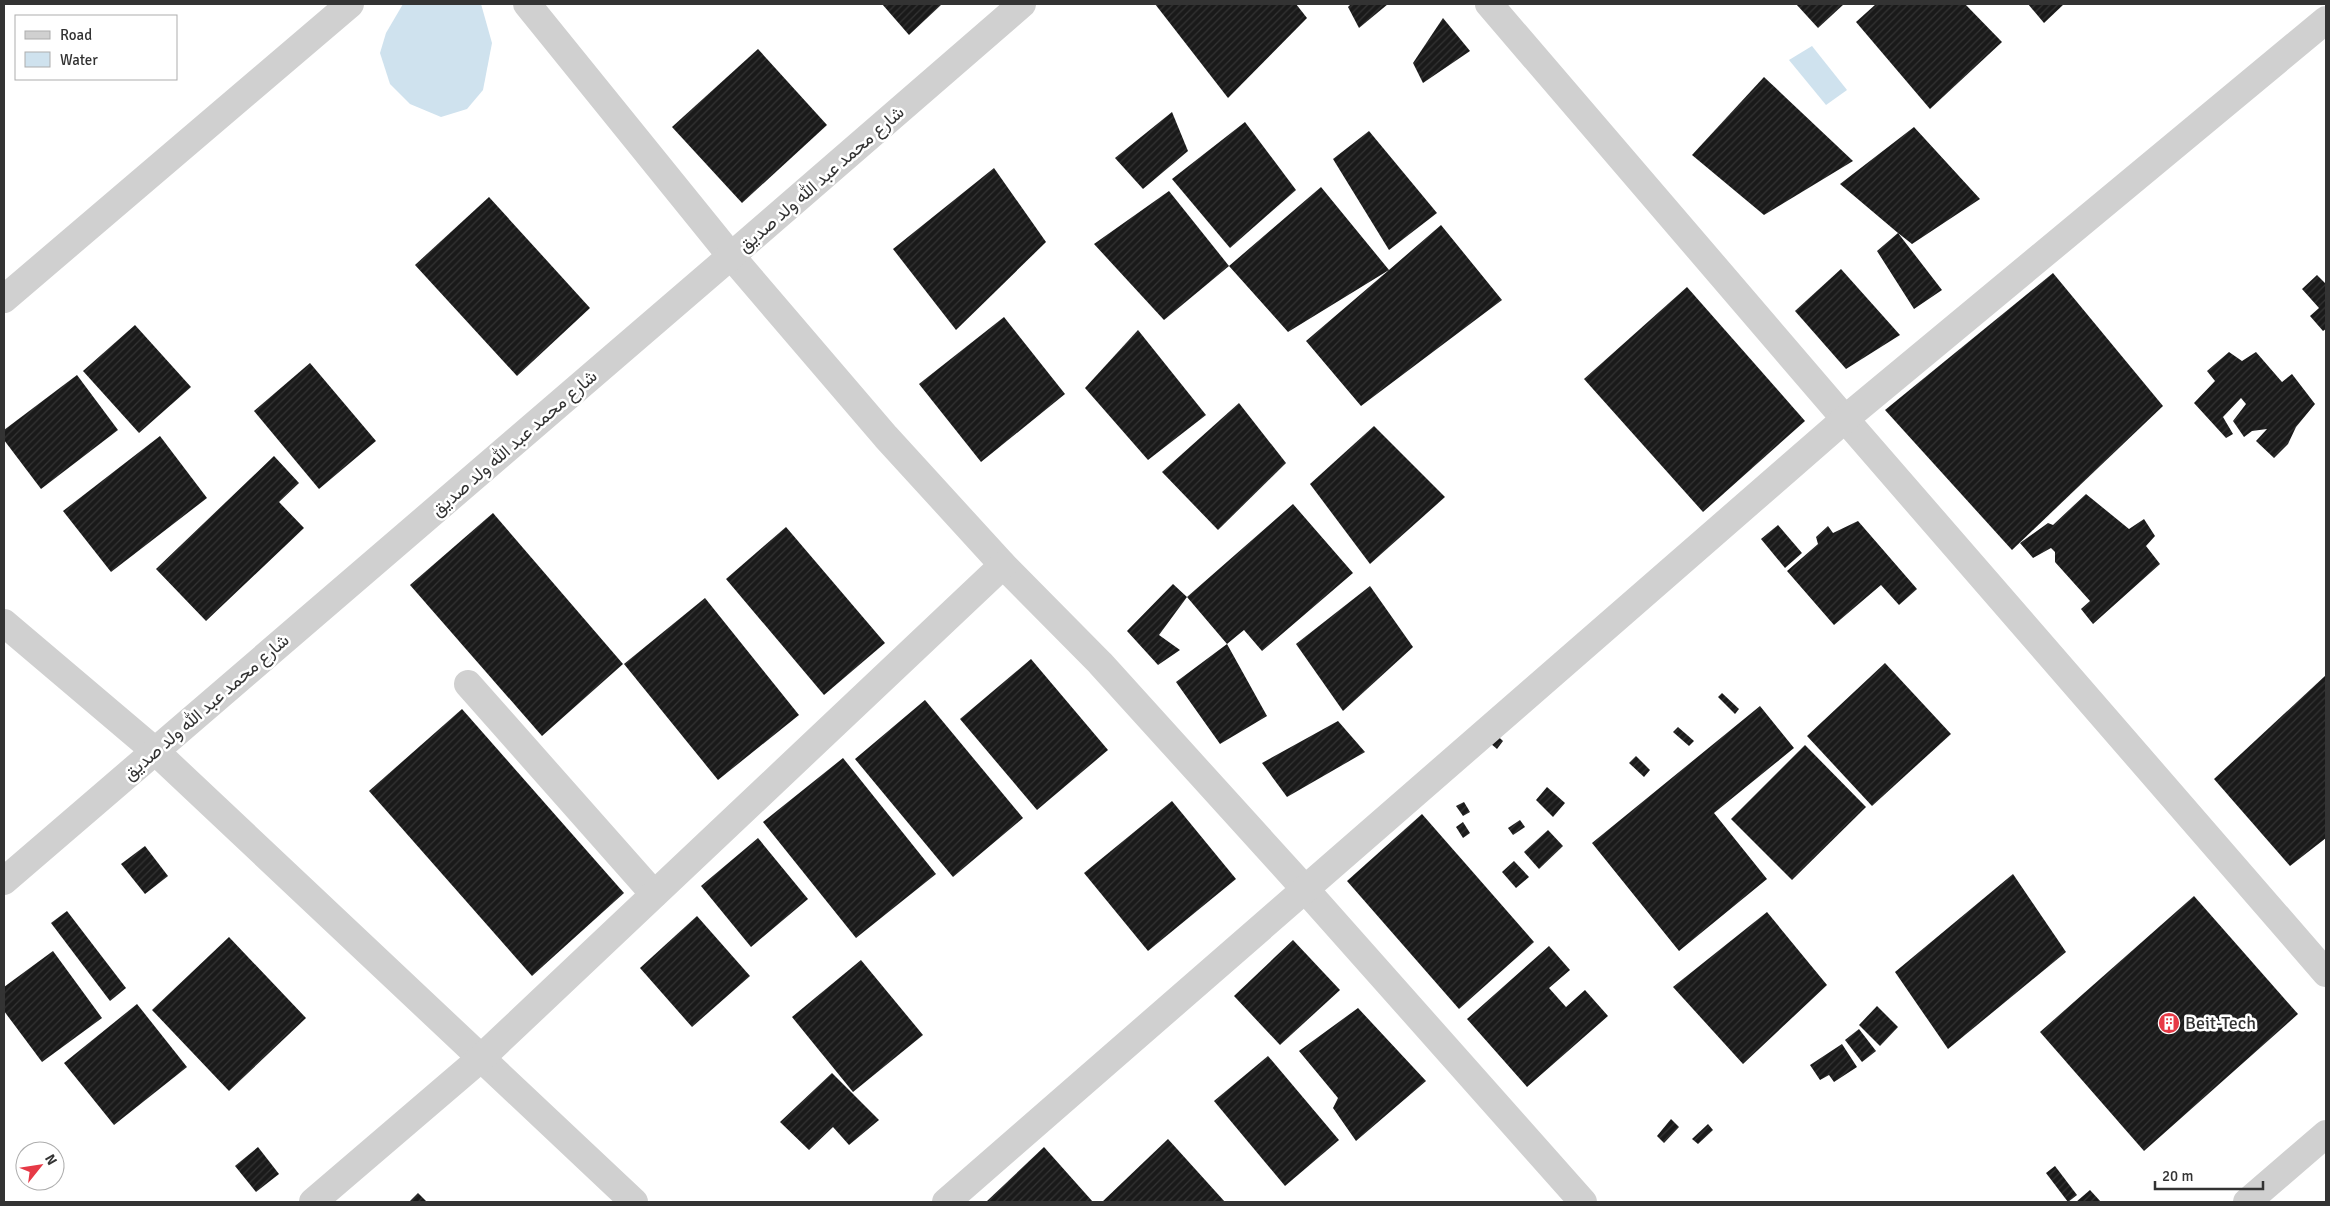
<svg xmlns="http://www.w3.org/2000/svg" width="2330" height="1206" font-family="Signika,Vazirmatn,sans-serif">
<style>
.water{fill:#cfe2ee}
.building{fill:url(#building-hatch)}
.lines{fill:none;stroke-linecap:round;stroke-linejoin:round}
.minor{stroke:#d0d0d0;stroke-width:28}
.labels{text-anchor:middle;stroke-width:5;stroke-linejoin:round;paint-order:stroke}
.street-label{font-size:18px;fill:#333;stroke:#fff}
.poi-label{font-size:18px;fill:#333;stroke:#fff;text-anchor:start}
</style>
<defs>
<pattern id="building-hatch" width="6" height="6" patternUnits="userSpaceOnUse" patternTransform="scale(1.25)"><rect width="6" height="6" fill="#1a1a1a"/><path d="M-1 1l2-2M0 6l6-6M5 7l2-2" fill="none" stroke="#333"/></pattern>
</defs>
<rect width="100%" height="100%" fill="#fff"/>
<g class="water">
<path d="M403,4h78l11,39 -9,47 -16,19 -26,8 -31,-13 -20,-20 -10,-31 6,-20z"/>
<path d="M1812,46l35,44 -21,15 -37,-45z"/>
</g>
<g class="building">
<path d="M882,4h60l-33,31z"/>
<path d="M1155,4h141l11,14 -79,80z"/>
<path d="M1351,4h37l-29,24 -11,-21z"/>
<path d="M1796,4h48l-26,24z"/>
<path d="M1876,4h89l37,38 -72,67 -74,-87z"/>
<path d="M2028,4h36l-20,19z"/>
<path d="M1443,18l27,33 -47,32 -10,-20z"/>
<path d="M758,49l69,76 -85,78 -70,-76z"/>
<path d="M1764,77l89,84 -89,54 -72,-60z"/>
<path d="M1172,112l16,39 -45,38 -28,-31z"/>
<path d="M1245,122l51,68 -66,58 -58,-69z"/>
<path d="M1914,127l66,72 -68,45 -14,-11 44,57 -28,19 -37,-58 21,-18 -58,-49z"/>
<path d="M1369,131l68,82 -48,37 -56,-91z"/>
<path d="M994,168l52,74 -90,88 -63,-81z"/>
<path d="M1321,187l68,83 52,-45 61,75 -141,106 -55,-65 83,-71 -101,62 -59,-66z"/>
<path d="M1169,191l60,75 -65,54 -70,-76z"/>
<path d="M489,197l101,111 -73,68 -102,-111z"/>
<path d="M1841,269l59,66 -54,34 -51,-58z"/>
<path d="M2053,273l110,133 -151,144 -127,-140z"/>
<path d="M2317,275l9,9v45l-3,2 -13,-15 9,-8 -17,-19z"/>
<path d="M1687,287l118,134 -102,91 -119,-133z"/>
<path d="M1004,317l61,77 -84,68 -62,-78z"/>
<path d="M135,325l56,62 -52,46 -56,-62z"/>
<path d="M1138,330l68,85 -58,45 -63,-72z"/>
<path d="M2229,352l13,9 14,-9 26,30 10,-8 23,30 -19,23 -8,17 -14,14 -18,-17 11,-12 -15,2 -8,6 -11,-16 13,-17 -5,-6 -18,19 10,17 -7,4 -32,-35 21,-22 -8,-10z"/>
<path d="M310,363l66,78 -57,48 -65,-78z"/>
<path d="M77,375l41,55 -77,59 -37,-49v-10z"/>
<path d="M1239,403l47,60 -68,67 -56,-58z"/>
<path d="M1374,426l71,71 -75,67 -60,-80z"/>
<path d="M160,436l47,62 -96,74 -48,-61z"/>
<path d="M274,456l25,27 -20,19 25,26 -98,93 -50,-52z"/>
<path d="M2086,494l43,35 15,-10 11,17 -9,10 14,18 -67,60 -12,-15 9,-8 -35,-39v-10l-4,-4 -18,10 -13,-15 28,-20 5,2z"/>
<path d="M1293,504l60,69 -91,78 -18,-21 -17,14 40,72 -47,28 -44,-62 51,-38 -40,-47 -28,38 21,15 -22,15 -31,-34 46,-47 14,13z"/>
<path d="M493,513l130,151 -81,72 -132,-151z"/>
<path d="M1858,521l59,68 -18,16 -18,-20 -47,40 -47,-54 31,-27 -2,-7 12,-11 5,7z"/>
<path d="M1778,525l24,28 -17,15 -24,-29z"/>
<path d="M786,527l99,116 -61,52 -98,-116z"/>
<path d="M1370,586l43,61 -70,64 -47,-67z"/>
<path d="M705,598l94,117 -81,65 -94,-116z"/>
<path d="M1031,659l77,91 -71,60 -77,-91z"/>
<path d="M1885,663l66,71 -79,72 -65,-70z"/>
<path d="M2326,675v163l-36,28 -76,-87z"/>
<path d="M1722,693l17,16 -4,5 -17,-17z"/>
<path d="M925,700l98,118 -70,59 -98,-118z"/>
<path d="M1760,706l34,42 -80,65 53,66 -88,72 -87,-108z"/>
<path d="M462,709l162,184 -92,83 -163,-185z"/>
<path d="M1338,721l27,31 -78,45 -25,-34z"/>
<path d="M1678,727l16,14 -5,5 -16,-14z"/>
<path d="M1490,729l13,12 -6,8 -14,-12z"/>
<path d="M1805,745l61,62 -74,73 -61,-61z"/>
<path d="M1636,756l14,14 -6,7 -15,-14z"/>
<path d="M843,758l93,116 -80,64 -93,-116z"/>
<path d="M1547,787l18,16 -12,14 -17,-17z"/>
<path d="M1172,801l64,78 -88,72 -64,-78z"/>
<path d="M1464,802l6,10 -7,4 -7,-10z"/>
<path d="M1422,814l112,128 -75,67 -112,-128z"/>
<path d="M1520,820l5,7 -12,8 -5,-7z"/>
<path d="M1463,822l7,11 -7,5 -7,-11z"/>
<path d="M1548,830l15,16 -24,23 -15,-17z"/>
<path d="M758,838l50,61 -57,48 -50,-61z"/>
<path d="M145,846l23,30 -23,18 -24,-30z"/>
<path d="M1514,861l15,16 -13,11 -14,-16z"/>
<path d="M2013,874l53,78 -118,97 -53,-77z"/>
<path d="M2194,896l104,118 -154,137 -104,-119z"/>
<path d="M67,911l59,77 -16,13 -59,-78z"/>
<path d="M1767,912l60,73 -84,79 -70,-77z"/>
<path d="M697,916l53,60 -58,51 -52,-59z"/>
<path d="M229,937l77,81 -77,73 -77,-81z"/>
<path d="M1293,940l47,50 -60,55 -46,-49z"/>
<path d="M1549,946l21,24 -21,18 17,19 19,-17 23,26 -81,71 -60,-68z"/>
<path d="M53,951l49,67 -60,44 -38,-51v-24z"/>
<path d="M861,960l62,75 -70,57 -61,-75z"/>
<path d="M137,1004l50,63 -73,58 -50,-62z"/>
<path d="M1877,1006l21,21 -18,19 -21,-21z"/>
<path d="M1358,1008l68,73 -70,60 -23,-33 5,-10 -39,-47z"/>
<path d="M1859,1029l17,22 -14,11 -17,-22z"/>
<path d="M1842,1044l15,23 -23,15 -5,-7 -9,5 -10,-15z"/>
<path d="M1268,1056l71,84 -54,46 -71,-85z"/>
<path d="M832,1073l47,47 -30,25 -16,-18 -24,23 -29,-28z"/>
<path d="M1671,1119l8,8 -15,16 -7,-7z"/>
<path d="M1708,1124l5,6 -15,14 -6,-5z"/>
<path d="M1168,1139l57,63h-123z"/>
<path d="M258,1147l21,27 -23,18 -21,-26z"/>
<path d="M1044,1147l49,55h-107z"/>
<path d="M2055,1166l22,29 -9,7 -22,-29z"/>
<path d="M2090,1190l11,12h-25z"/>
<path d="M418,1193l9,9h-18z"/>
</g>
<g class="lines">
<g class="minor">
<path d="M527,4l204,252 155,181 117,128 97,98 204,225 279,314"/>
<path d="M1489,4l356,415 481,554"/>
<path d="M4,299l346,-295"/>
<path d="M4,623l151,128 479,451"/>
<path d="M468,684l186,210"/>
<path d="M4,881l727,-625 291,-252"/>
<path d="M313,1202l167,-143 523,-494"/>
<path d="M946,1202l899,-783 481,-399"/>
<path d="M2247,1202l79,-68"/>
</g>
</g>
<defs>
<g id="building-disc" transform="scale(1.125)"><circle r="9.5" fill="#e63946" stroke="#fff"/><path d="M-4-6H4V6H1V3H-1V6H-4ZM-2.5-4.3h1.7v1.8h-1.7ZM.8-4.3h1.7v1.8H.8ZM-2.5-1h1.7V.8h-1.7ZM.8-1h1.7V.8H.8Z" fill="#fff"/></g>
</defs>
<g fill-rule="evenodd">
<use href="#building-disc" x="2169" y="1023"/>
</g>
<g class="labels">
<g class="street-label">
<text transform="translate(821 179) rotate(-41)" y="6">شارع محمد عبد الله ولد صديق</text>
<text transform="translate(514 443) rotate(-41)" y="6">شارع محمد عبد الله ولد صديق</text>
<text transform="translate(206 707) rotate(-41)" y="6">شارع محمد عبد الله ولد صديق</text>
</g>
<g class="poi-label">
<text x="2185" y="1029">Beit-Tech</text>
</g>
</g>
<rect width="2330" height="1206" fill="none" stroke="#333333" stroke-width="10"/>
<rect x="15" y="15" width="162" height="65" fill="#ffffff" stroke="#adadad"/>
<rect x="25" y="31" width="25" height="8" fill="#d0d0d0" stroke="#adadad"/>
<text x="60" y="40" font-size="15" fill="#333333">Road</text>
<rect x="25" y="52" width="25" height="15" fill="#cfe2ee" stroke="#adadad"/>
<text x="60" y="65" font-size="15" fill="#333333">Water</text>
<g transform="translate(40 1166) rotate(60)"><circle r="24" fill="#ffffff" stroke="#adadad"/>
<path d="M0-4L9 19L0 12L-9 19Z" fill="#e63946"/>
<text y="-8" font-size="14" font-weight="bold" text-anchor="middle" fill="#333333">N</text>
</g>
<path d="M2155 1181v8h108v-8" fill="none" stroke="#333333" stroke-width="2.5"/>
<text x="2162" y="1181" font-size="15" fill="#333333" stroke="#ffffff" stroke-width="4" paint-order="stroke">20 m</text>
</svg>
